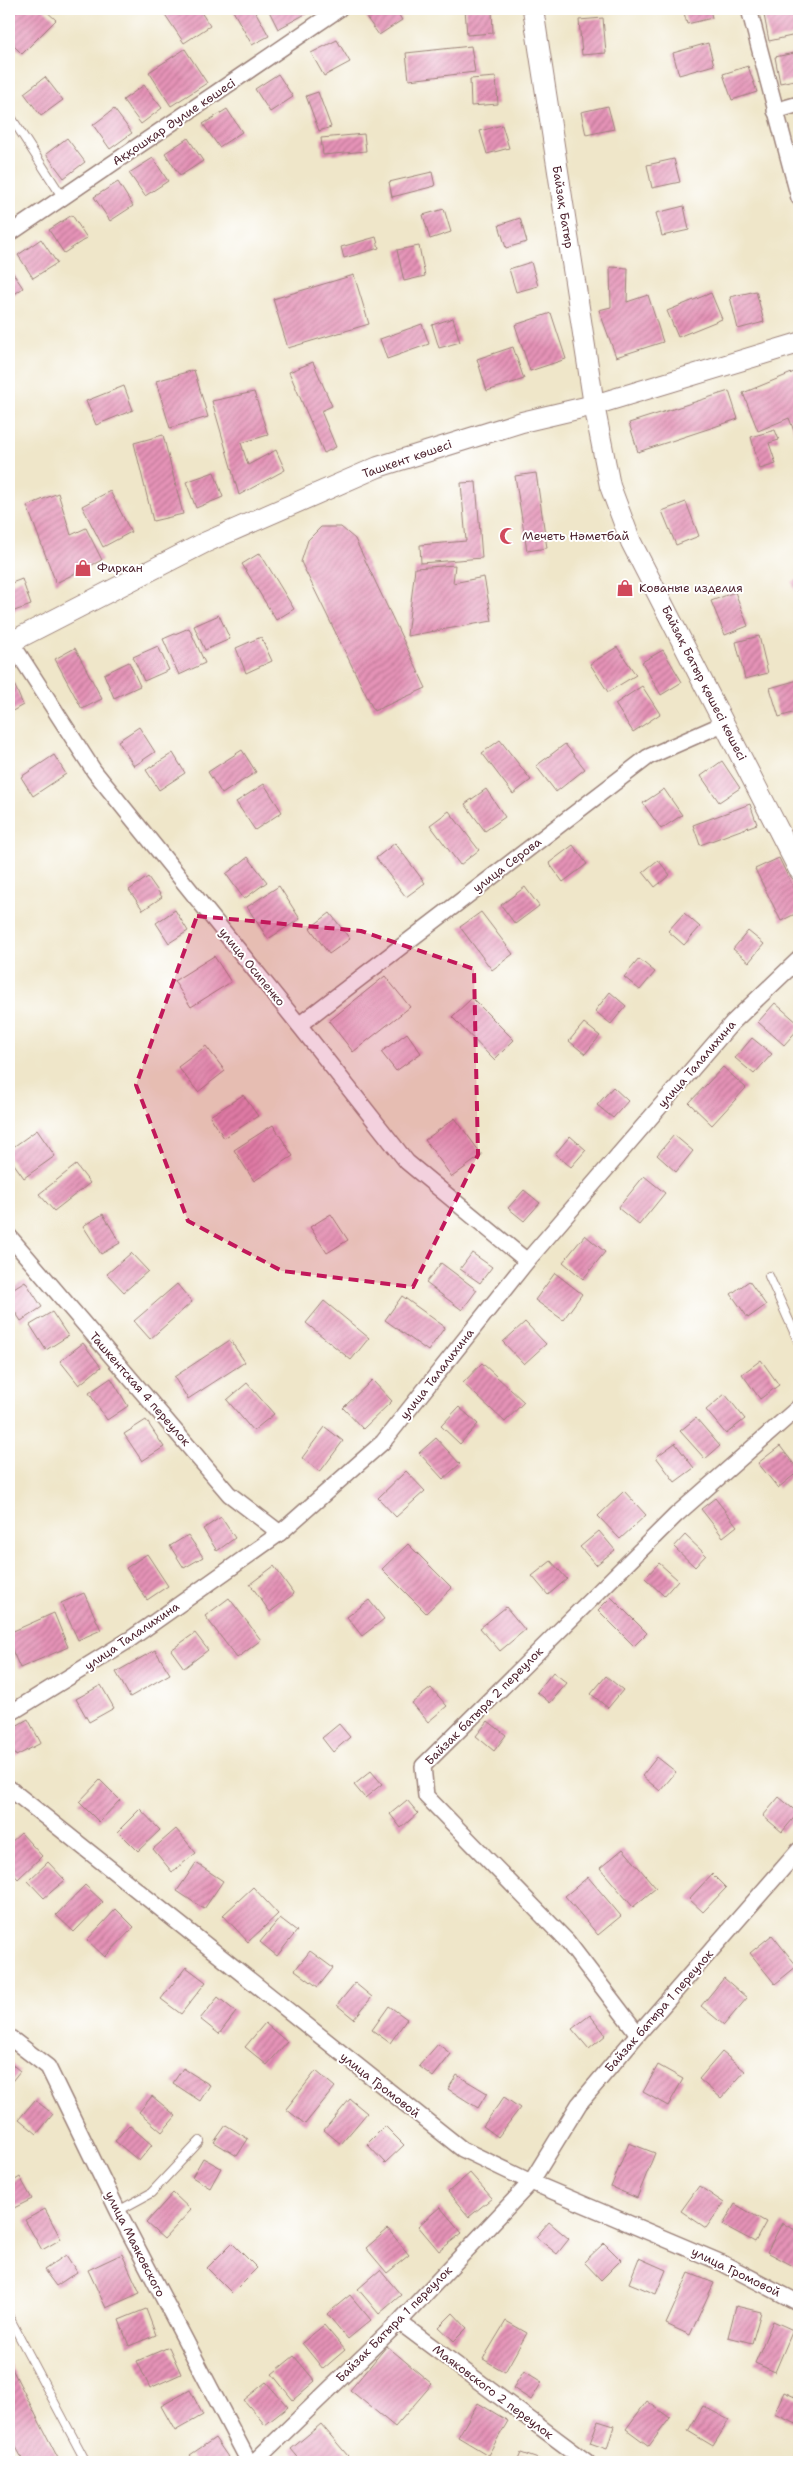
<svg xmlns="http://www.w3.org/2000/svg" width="808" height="2471" font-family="'Shantell Sans',sans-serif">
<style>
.building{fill:url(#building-hatch)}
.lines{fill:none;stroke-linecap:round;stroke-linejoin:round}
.lane-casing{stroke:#9c827a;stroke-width:10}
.street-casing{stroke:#9c827a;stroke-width:18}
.secondary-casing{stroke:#9c827a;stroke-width:22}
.lane{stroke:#fff;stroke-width:8}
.street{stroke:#fff;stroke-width:15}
.secondary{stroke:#fff;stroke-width:20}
.marked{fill:#c2185b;fill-opacity:0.2;stroke:#c2185b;stroke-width:4;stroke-dasharray:10 6;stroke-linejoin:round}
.labels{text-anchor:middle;stroke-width:4;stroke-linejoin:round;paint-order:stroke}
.street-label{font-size:12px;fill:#4a1f2b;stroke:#fff}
.poi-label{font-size:12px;fill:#4a1f2b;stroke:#fff;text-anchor:start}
</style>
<defs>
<pattern id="building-hatch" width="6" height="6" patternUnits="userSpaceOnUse" patternTransform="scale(1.25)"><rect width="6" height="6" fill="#e593b7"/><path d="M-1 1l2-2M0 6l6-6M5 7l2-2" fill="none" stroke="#bc7795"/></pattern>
</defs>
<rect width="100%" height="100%" fill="#fff"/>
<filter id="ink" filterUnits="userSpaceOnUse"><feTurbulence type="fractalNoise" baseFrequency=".02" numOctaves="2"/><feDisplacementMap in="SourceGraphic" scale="10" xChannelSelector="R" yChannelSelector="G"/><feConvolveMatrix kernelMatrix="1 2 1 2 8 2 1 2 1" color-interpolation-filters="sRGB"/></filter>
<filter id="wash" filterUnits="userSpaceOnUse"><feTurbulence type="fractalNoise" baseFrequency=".0096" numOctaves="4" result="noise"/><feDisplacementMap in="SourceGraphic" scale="20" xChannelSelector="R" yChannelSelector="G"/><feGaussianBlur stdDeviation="1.12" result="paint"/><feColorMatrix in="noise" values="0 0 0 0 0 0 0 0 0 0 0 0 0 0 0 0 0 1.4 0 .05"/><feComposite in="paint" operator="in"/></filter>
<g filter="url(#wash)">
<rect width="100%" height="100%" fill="#efe6c9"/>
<g id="blocks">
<g class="building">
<path d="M9,9h35l12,11 -34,34 -13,-13z"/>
<path d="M164,9h35l11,17 -26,17 -22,-33z"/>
<path d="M232,9h22l15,27 -17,9z"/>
<path d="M268,9h42l1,2 -33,18z"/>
<path d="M379,9h16l7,11 -23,15 -13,-18z"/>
<path d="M465,9h27l1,24 -26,2z"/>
<path d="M683,9h27l2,9 -25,6z"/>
<path d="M791,10l5,25 -27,6 -5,-26z"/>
<path d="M603,18l3,35 -24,2 -3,-35z"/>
<path d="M337,40l13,22 -26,14 -13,-23z"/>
<path d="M708,43l6,22 -35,10 -6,-22z"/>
<path d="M471,46l4,26 -66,8 -3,-27z"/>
<path d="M185,49l22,34 -36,23 -22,-34z"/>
<path d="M799,52v27l-19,4 -5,-26z"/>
<path d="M748,66l9,26 -25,8 -9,-26z"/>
<path d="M278,74l15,23 -23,15 -15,-23z"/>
<path d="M45,77l18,23 -22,16 -17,-23z"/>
<path d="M496,77l2,27 -27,2 -1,-27z"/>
<path d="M144,85l18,23 -21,16 -18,-24z"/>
<path d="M318,92l13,35 -12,4 -13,-35z"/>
<path d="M608,106l6,23 -28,6 -5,-23z"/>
<path d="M114,109l18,24 -22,16 -17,-24z"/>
<path d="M227,109l15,23 -23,15 -16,-23z"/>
<path d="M502,125l7,23 -22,6 -7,-23z"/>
<path d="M364,134l2,17 -43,4 -2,-17z"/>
<path d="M67,138l18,24 -21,16 -18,-24z"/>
<path d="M188,138l15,23 -23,15 -15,-23z"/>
<path d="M153,158l15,23 -23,15 -16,-23z"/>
<path d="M674,159l6,23 -28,6 -5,-23z"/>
<path d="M432,172l3,14 -43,11 -3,-15z"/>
<path d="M118,182l15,24 -23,15 -16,-24z"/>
<path d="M684,206l5,24 -27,6 -6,-23z"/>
<path d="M444,209l7,23 -21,7 -7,-24z"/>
<path d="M72,215l15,23 -23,15 -15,-23z"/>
<path d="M520,218l7,24 -21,6 -7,-23z"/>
<path d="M376,237l3,11 -35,10 -3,-11z"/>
<path d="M41,239l16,24 -24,15 -15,-23z"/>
<path d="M419,246l6,30 -21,5 -7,-31z"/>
<path d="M531,262l7,24 -22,6 -7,-23z"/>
<path d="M9,267l14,21 -14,10z"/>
<path d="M610,267l18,1 -1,34 21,-7 15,47 -47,15 -17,-47 12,-3z"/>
<path d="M354,275l15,49 -81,24 -15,-49z"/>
<path d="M756,291l8,31 -26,7 -8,-32z"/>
<path d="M711,293l11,26 -44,18 -11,-26z"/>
<path d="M551,313l15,46 -36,12 -15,-46z"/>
<path d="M453,318l7,24 -21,6 -7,-23z"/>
<path d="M422,324l7,20 -42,15 -7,-20z"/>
<path d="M513,347l11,32 -37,12 -10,-32z"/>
<path d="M313,362l19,44 -11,5 15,36 -12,6 -35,-81z"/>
<path d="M194,370l14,47 -38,11 -14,-47z"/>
<path d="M799,370v65l-3,1 -7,-18 -31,13 -15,-38z"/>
<path d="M124,386l9,24 -37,15 -10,-24z"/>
<path d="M729,391l9,28 -100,33 -9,-29z"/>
<path d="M254,392l14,43 -27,8 7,22 28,-15 9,20 -46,25 -27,-94z"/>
<path d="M775,430l4,10 -10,3 7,21 -16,5 -9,-32z"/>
<path d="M163,435l20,79 -30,7 -19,-78z"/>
<path d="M214,472l9,25 -27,11 -10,-26z"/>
<path d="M536,473l11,75 -20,3 -12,-75z"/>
<path d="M476,482l6,76 -61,5 -1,-18 46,-4 -5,-58z"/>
<path d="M110,491l21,41 -28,15 -21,-41z"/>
<path d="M58,493l13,42 15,-7 16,32 -46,23 -29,-77z"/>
<path d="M686,502l13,34 -23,9 -14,-34z"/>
<path d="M321,527h20l14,12 71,149 -52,23 -73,-149 7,-22z"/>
<path d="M260,553l34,56 -18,11 -34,-56z"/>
<path d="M455,565l-2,18 31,-6 8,44 -85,15 8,-68z"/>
<path d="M22,579l9,26 -22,8v-29z"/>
<path d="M799,579v22l-7,-19z"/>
<path d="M735,592l13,34 -23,9 -14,-34z"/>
<path d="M219,615l11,24 -25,11 -11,-24z"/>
<path d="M189,628l16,35 -26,12 -16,-36z"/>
<path d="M759,636l9,37 -23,6 -9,-37z"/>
<path d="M261,637l11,24 -26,12 -10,-25z"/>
<path d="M158,646l11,24 -25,11 -11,-24z"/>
<path d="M617,647l19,28 -28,17 -18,-28z"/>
<path d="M75,648l27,51 -20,10 -27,-50z"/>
<path d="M663,650l19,32 -21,13 -19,-33z"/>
<path d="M129,662l11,24 -26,12 -10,-24z"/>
<path d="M9,672l14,33 -14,8z"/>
<path d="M798,680l1,31 -20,6 -9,-29z"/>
<path d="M642,686l18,28 -27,18 -18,-28z"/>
<path d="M139,727l16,25 -21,14 -16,-25z"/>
<path d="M500,740l31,40 -18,14 -31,-41z"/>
<path d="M565,744l20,25 -29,23 -20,-26z"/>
<path d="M242,750l14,22 -34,22 -14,-22z"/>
<path d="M173,753l12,20 -26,17 -13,-20z"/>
<path d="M54,755l12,19 -33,22 -12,-19z"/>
<path d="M722,761l18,27 -21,14 -18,-26z"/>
<path d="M264,784l18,28 -27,18 -19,-28z"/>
<path d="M486,789l19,28 -20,14 -20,-27z"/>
<path d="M664,789l18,26 -21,14 -18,-26z"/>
<path d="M750,804l7,20 -57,21 -7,-20z"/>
<path d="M449,811l30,39 -19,15 -30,-40z"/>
<path d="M395,843l30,40 -19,14 -30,-39z"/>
<path d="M573,845l14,19 -24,18 -14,-19z"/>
<path d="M248,857l19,25 -23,17 -18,-25z"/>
<path d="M779,858l20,41v13l-18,9 -26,-52z"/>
<path d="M658,860l12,15 -15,12 -12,-15z"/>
<path d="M148,877l14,20 -19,13 -14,-20z"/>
<path d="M279,886l21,33 -32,20 -21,-32z"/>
<path d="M525,887l14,19 -24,18 -14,-19z"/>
<path d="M175,910l13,21 -19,12 -13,-20z"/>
<path d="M481,912l32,42 -21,16 -32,-43z"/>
<path d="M330,913l20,26 -21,15 -19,-26z"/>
<path d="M684,913l16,14 -16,18 -16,-14z"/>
<path d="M748,931l16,13 -15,18 -16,-13z"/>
<path d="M214,956l17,26 -40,25 -17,-26z"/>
<path d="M639,959l16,13 -15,18 -16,-13z"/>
<path d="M385,976l25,31 -57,45 -24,-31z"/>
<path d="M610,992l16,14 -15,18 -16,-13z"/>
<path d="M472,998l42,42 -20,20 -42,-43z"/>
<path d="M775,1003l24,21v4l-15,17 -26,-23z"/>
<path d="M584,1023l16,13 -15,18 -16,-13z"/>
<path d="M407,1033l14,20 -25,18 -15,-19z"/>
<path d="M752,1038l20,16 -18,20 -19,-16z"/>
<path d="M206,1046l19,25 -27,21 -20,-25z"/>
<path d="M723,1067l23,21 -34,37 -23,-22z"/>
<path d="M613,1087l15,14 -15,17 -16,-13z"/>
<path d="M243,1095l15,21 -34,22 -14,-22z"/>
<path d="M455,1118l27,37 -30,22 -27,-37z"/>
<path d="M273,1125l20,31 -39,25 -20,-31z"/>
<path d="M37,1130l18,26 -31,22 -15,-21v-7z"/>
<path d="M674,1135l19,16 -17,21 -19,-17z"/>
<path d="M570,1136l16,14 -15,17 -16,-13z"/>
<path d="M76,1165l14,18 -36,28 -15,-17z"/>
<path d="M644,1176l21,17 -26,32 -21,-17z"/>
<path d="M524,1190l16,13 -16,18 -16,-13z"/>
<path d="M103,1214l17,29 -19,11 -18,-28z"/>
<path d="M331,1214l17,26 -21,13 -17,-26z"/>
<path d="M585,1235l20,17 -22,27 -20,-17z"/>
<path d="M131,1253l17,18 -24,21 -17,-18z"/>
<path d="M472,1253l20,14 -12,16 -20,-14z"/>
<path d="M441,1263l36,27 -15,20 -36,-27z"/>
<path d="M555,1273l27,21 -19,26 -28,-20z"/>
<path d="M25,1281l17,26 -21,14 -12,-18v-12z"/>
<path d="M749,1281l17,24 -18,13 -17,-24z"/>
<path d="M177,1284l15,18 -42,37 -16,-18z"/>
<path d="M402,1296l43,31 -17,24 -43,-31z"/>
<path d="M324,1301l45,37 -18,22 -45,-37z"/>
<path d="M52,1312l16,24 -22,14 -16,-25z"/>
<path d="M525,1322l21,22 -22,20 -21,-22z"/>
<path d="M230,1340l15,22 -57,37 -14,-22z"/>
<path d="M83,1343l18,24 -22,18 -19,-24z"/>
<path d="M761,1360l18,25 -19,14 -18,-25z"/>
<path d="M482,1363l42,39 -19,20 -42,-39z"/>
<path d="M111,1378l17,28 -21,14 -18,-27z"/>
<path d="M372,1380l20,21 -29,28 -20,-21z"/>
<path d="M247,1383l27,31 -21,17 -26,-31z"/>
<path d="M725,1394l20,25 -19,15 -20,-24z"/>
<path d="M459,1407l19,17 -18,20 -19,-18z"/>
<path d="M696,1418l24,28 -15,13 -25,-28z"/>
<path d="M146,1420l18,27 -22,14 -18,-27z"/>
<path d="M325,1427l18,14 -23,31 -18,-14z"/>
<path d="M436,1438l24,26 -17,15 -24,-26z"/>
<path d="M675,1443l19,25 -19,14 -19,-25z"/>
<path d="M780,1446l19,25 -21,17 -20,-25z"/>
<path d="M406,1471l19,20 -29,26 -18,-19z"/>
<path d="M624,1491l22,24 -26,24 -22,-23z"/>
<path d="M715,1498l22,28 -14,11 -22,-28z"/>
<path d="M221,1517l14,21 -18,13 -14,-22z"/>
<path d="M599,1531l16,19 -19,15 -16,-18z"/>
<path d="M188,1535l15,22 -19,11 -14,-22z"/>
<path d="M685,1535l21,20 -11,12 -21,-20z"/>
<path d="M408,1544l44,44 -26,25 -44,-44z"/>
<path d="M147,1554l21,32 -21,14 -21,-32z"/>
<path d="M551,1561l16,18 -19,16 -16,-19z"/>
<path d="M659,1563l19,17 -14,16 -19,-18z"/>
<path d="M274,1566l20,28 -24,18 -20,-28z"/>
<path d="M84,1593l17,37 -23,10 -17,-37z"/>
<path d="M611,1597l36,36 -13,13 -36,-36z"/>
<path d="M229,1598l32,42 -24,18 -32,-42z"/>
<path d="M369,1600l15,19 -22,17 -15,-19z"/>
<path d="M506,1607l19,23 -25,21 -20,-23z"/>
<path d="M54,1613l14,34 -48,21 -11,-25v-10z"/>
<path d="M195,1633l13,17 -24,18 -13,-18z"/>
<path d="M155,1650l15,24 -40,23 -14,-25z"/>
<path d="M553,1672l14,11 -17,20 -13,-11z"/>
<path d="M606,1676l17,14 -15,18 -17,-14z"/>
<path d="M101,1685l13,23 -25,14 -13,-23z"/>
<path d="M431,1688l16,18 -19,16 -16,-19z"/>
<path d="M28,1719l13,24 -25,13 -7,-13v-13z"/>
<path d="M488,1721l18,14 -12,16 -18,-15z"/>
<path d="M339,1724l11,13 -17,15 -11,-14z"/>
<path d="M657,1757l19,15 -16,19 -18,-15z"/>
<path d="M371,1771l11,13 -17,14 -11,-13z"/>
<path d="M100,1780l20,20 -21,22 -20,-20z"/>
<path d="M779,1797l19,16 -16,19 -19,-16z"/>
<path d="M407,1800l11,13 -17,15 -11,-14z"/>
<path d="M140,1809l20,21 -22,21 -20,-20z"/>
<path d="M176,1829l20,24 -24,19 -19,-23z"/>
<path d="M21,1833l21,23 -24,23 -9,-10v-25z"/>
<path d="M623,1849l33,39 -23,19 -33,-39z"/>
<path d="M48,1862l17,18 -21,18 -16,-17z"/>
<path d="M196,1863l27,18 -19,28 -27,-18z"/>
<path d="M712,1874l14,14 -23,24 -14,-13z"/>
<path d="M588,1877l33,39 -23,19 -33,-39z"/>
<path d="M85,1885l18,17 -29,30 -18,-17z"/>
<path d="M253,1887l25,27 -30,28 -25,-27z"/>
<path d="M116,1909l18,18 -29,30 -18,-17z"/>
<path d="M280,1918l17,13 -20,25 -17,-14z"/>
<path d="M772,1935l25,31 -22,18 -25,-31z"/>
<path d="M310,1951l23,17 -15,19 -23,-17z"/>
<path d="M186,1967l20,15 -25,32 -20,-15z"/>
<path d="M724,1978l23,20 -23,27 -23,-19z"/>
<path d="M355,1983l17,14 -18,22 -17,-14z"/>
<path d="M218,1997l18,15 -17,22 -19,-15z"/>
<path d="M389,2006l18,13 -17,24 -18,-13z"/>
<path d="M590,2015l16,20 -17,14 -17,-20z"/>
<path d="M265,2023l22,19 -20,23 -22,-18z"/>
<path d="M438,2044l13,10 -18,23 -14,-11z"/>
<path d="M722,2052l23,19 -24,27 -22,-19z"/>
<path d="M9,2062l11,9 -11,14z"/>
<path d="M658,2065l25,14 -15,27 -25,-14z"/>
<path d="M183,2068l27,17 -10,16 -27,-18z"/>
<path d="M316,2071l19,16 -30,37 -19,-15z"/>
<path d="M457,2075l30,18 -9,15 -30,-19z"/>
<path d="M152,2096l24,20 -14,16 -23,-20z"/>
<path d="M504,2097l16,11 -22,29 -15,-11z"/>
<path d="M350,2099l17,14 -26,31 -17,-14z"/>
<path d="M35,2100l18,14 -16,20 -18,-15z"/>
<path d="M129,2125l23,20 -13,16 -24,-20z"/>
<path d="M226,2125l22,14 -11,17 -23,-14z"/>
<path d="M385,2126l19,19 -19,18 -18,-19z"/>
<path d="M629,2143l26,10 -18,45 -26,-11z"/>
<path d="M203,2158l18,10 -11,20 -18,-11z"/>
<path d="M470,2173l22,25 -23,19 -21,-25z"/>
<path d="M20,2177l12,22 -22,11 -1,-26z"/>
<path d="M699,2186l25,17 -18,25 -25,-17z"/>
<path d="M173,2193l18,17 -27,29 -18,-16z"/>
<path d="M735,2204l31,18 -11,20 -32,-17z"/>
<path d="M440,2207l22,26 -23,18 -21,-25z"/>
<path d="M45,2209l16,30 -19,11 -17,-30z"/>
<path d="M549,2222l20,17 -12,15 -21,-17z"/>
<path d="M782,2223l17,9v37l-32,-17z"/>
<path d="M388,2229l21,26 -22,18 -21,-25z"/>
<path d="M232,2243l25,25 -25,25 -25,-25z"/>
<path d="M604,2243l17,17 -20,20 -17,-18z"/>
<path d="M122,2254l18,39 -34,15 -18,-38z"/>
<path d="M66,2255l11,17 -21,14 -12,-16z"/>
<path d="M639,2258l27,12 -10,24 -27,-11z"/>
<path d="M380,2270l21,25 -22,19 -21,-25z"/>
<path d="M689,2273l25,10 -24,52 -24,-11z"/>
<path d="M350,2295l21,25 -23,19 -21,-25z"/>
<path d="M736,2306l25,6 -9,31 -24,-6z"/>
<path d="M146,2309l10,26 -27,11 -10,-26z"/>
<path d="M453,2313l14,15 -13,13 -15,-14z"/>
<path d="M506,2321l21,12 -22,39 -22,-13z"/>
<path d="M773,2321l20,9 -18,42 -20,-9z"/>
<path d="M324,2325l21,25 -22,19 -21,-26z"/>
<path d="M387,2346l45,38 -37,43 -45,-37z"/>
<path d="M169,2347l12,27 -31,14 -13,-27z"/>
<path d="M294,2356l21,25 -22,19 -21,-26z"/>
<path d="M9,2363l51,99h-36l-15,-28z"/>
<path d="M524,2371l18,11 -11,18 -18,-12z"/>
<path d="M266,2382l22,25 -23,18 -21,-25z"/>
<path d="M190,2390l13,25 -28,16 -14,-25z"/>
<path d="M784,2392l15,7v26l-25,-11z"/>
<path d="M647,2401l23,17 -21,28 -23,-17z"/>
<path d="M478,2403l30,18 -20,34 -30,-18z"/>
<path d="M703,2406l26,14 -16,26 -25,-15z"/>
<path d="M598,2421l16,5 -7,23 -17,-6z"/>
<path d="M321,2424l32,38h-51l-11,-13z"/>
<path d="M215,2438l13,19 -9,5h-24l-5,-7z"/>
<path d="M521,2453l20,7v2h-24z"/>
</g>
</g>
</g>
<g filter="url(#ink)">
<use href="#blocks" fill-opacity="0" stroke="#9c827a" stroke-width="1"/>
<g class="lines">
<g class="lane-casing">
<g id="lane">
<path d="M9,114l54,84"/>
<path d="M769,1276l30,67"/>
<path d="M118,2211l33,-18 49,-52"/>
<path d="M9,2317l77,145"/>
</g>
</g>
<g class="street-casing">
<g id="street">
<path d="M749,9l50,189"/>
<path d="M775,111l24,-7"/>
<path d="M9,234l330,-225"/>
<path d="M11,642l83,129 205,254 108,137 120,99"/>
<path d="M299,1025l349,-268 77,-34"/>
<path d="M9,1236l220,258 51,39"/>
<path d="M9,1714l120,-74 151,-107 103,-91 144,-181 205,-238 67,-64"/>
<path d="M9,1788l453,361 69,33 191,81 77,40"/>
<path d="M638,2034l-71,-93 -141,-145 -3,-30 253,-251 123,-108"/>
<path d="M9,2037l39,30 70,144 131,251"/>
<path d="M399,2322l188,140"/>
<path d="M254,2462l145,-140 132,-140 48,-78 59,-70 161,-184"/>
</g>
</g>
<g class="secondary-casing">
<g id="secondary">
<path d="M533,9l61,396 16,81 21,56 168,328"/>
<path d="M9,643l195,-100 174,-76 144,-45 72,-17 205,-62"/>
</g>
</g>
<use href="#lane" class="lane"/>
<use href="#street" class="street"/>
<use href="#secondary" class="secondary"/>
</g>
</g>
<path class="marked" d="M197,916l164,15 113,38 4,186 -65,132 -131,-16 -94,-50 -52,-136z"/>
<defs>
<g id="mosque-bare" transform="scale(1.35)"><path d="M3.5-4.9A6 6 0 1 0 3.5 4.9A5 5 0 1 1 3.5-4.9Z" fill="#d1495b" stroke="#fff" stroke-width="2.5" paint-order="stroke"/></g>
<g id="shop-bare" transform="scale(1.35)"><path d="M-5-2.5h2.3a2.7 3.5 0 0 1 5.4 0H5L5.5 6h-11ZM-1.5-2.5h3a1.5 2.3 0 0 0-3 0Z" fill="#d1495b" stroke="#fff" stroke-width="2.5" paint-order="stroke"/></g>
</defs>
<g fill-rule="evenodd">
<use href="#mosque-bare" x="508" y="536"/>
<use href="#shop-bare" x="83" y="568"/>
<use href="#shop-bare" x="625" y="588"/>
</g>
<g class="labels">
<g class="street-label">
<text transform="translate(174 122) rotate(-34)" y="4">Аққошқар Әулие көшесі</text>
<text transform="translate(563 207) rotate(81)" y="4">Байзақ Батыр</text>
<text transform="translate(407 459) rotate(-19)" y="4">Ташкент көшесі</text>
<text transform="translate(704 683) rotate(63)" y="4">Байзақ Батыр қөшесі көшесі</text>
<text transform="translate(507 865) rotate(-37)" y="4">улица Серова</text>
<text transform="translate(252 967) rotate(51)" y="4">улица Осипенко</text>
<text transform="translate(697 1064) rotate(-49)" y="4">улица Талалихина</text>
<text transform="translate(437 1374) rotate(-52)" y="4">улица Талалихина</text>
<text transform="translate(140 1389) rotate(49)" y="4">Ташкентская 4 переулок</text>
<text transform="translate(132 1636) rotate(-34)" y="4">улица Талалихина</text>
<text transform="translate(484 1706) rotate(-45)" y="4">Байзак батыра 2 переулок</text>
<text transform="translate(659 2011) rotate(-49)" y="4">Байзак батыра 1 переулок</text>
<text transform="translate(380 2085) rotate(38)" y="4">улица Громовой</text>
<text transform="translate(135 2244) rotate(63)" y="4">улица Маяковского</text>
<text transform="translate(736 2272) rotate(26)" y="4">улица Громовой</text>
<text transform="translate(394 2324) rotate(-45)" y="4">Байзак Батыра 1 переулок</text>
<text transform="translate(493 2392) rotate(37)" y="4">Маяковского 2 переулок</text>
</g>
<g class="poi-label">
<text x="522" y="540">Мечеть Нәметбай</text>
<text x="97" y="572">Фиркан</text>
<text x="639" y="592">Кованые изделия</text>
</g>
</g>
<rect width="808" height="2471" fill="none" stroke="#fff" stroke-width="30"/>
</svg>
